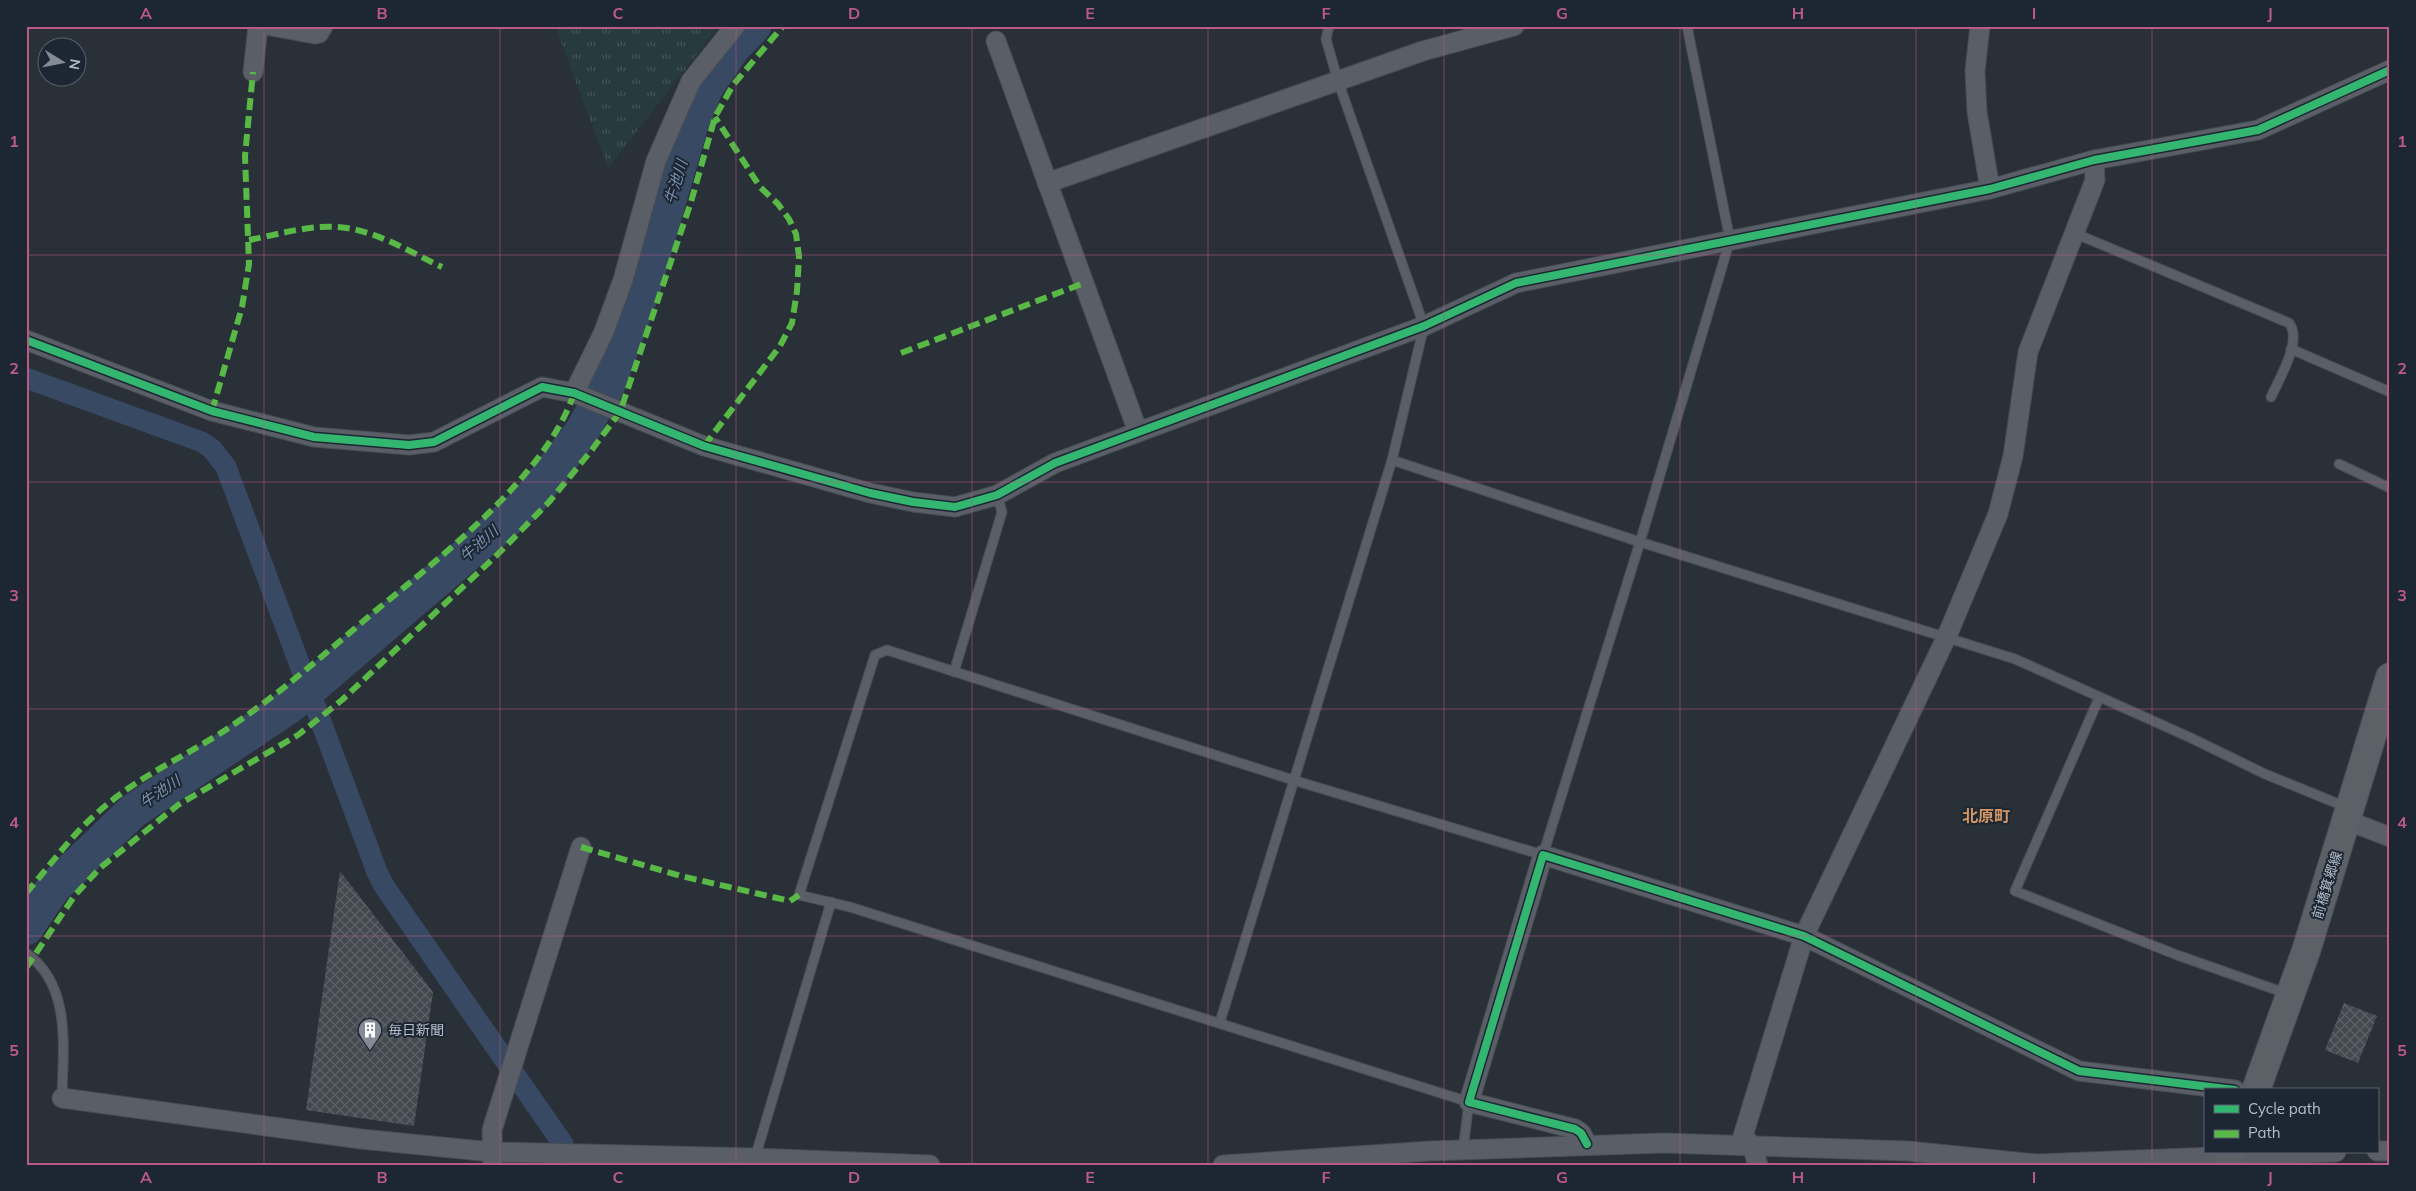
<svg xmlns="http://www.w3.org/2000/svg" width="2416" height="1191" font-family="Mulish,'Noto Sans JP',sans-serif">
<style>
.grass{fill:url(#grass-tufts)}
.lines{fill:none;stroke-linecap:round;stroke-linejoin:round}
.canal{stroke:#384963;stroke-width:21}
.river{stroke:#384963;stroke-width:35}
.building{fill:url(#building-cross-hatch)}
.lane-casing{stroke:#484c53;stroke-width:11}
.street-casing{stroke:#484c53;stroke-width:21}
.primary-casing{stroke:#484c55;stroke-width:30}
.lane{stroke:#5a5e66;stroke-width:9}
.street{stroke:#5a5e66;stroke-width:19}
.primary{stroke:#5c6168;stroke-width:28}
.quiet{stroke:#58b947;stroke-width:6;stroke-dasharray:12 6;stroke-linecap:butt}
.cycleway-casing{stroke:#1d2633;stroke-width:11}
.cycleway{stroke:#33b770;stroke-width:8}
.grid{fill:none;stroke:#bc5a87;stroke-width:1;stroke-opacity:0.55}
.labels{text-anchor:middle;stroke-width:4;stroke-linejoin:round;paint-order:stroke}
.street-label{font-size:14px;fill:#b4bcc9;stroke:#1d2633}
.poi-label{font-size:14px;fill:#b4bcc9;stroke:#1d2633;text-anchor:start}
.water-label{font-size:15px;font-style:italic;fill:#7c92b1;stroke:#1d2633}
.quarter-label{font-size:16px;font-weight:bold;fill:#d59563;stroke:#1d2633}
.neatline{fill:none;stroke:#bc5a87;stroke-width:2}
.grid-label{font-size:16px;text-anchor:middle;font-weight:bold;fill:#bc5a87}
</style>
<defs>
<pattern id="grass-tufts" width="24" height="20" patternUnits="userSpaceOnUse" patternTransform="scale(1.25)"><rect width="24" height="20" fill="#273a3e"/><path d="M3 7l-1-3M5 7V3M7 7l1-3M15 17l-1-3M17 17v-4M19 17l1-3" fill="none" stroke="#445559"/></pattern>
<pattern id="building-cross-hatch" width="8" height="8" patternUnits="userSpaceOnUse" patternTransform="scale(1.25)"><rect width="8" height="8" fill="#444950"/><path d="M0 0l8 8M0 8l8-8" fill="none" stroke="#5d6168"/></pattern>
</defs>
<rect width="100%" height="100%" fill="#2a3038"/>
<path class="grass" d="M558,26h161l-111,142 -50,-134z"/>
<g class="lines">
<path class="canal" d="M26,378l176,64 10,7 14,18 151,405 7,14 179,258"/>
<path class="river" d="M26,928l27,-40 80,-77 158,-106 237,-203 53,-69 26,-46 35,-95 48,-164 15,-39 27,-40 22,-23"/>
</g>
<g class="building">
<path d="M340,871l93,121 -19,134 -108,-16z"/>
<path d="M2344,1003l33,13 -19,47 -33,-13z"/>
</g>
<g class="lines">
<g class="lane-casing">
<g id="lane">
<path d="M2074,233l215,90c14,17 -10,56 -18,74"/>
<path d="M2291,349l99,43"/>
<path d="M1392,460l248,82 375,117 174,78 76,37 81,33"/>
<path d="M2339,464l51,24"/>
<path d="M954,672l48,-160 -5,-17"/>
<path d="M2099,698l-84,193 162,64 111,39"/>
<path d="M26,953c46,32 37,95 36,145"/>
<path d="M1220,1022l172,-562 32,-134 -86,-245 -12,-42 3,-13"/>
<path d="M1463,1150l6,-48 -619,-195 -51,-12 76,-240 12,-5 406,130 250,75 97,-313 90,-302 -43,-214"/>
<path d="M755,1158l76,-256"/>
</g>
</g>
<g class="street-casing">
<g id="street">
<path d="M271,26l44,8 4,-1 4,-7"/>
<path d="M1980,26l-5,45 2,41 13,77"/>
<path d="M996,41l142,391"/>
<path d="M253,72l5,-46"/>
<path d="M1047,183l376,-132 91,-25"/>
<path d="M26,340l186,71 102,26 95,8 25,-3 108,-55 32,6 130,53 166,47 43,9 42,5 42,-12 58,-32 369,-137 92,-43 474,-94 104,-29 164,-30 132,-60"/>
<path d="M574,393l29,-59 20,-54 33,-119 35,-80 44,-55"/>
<path d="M2346,820l44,17"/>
<path d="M62,1098l299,41 131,13 263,6 175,7"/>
<path d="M1587,1144l-6,-11 -6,-4 -106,-27 74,-247 261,81 275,135 156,19"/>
<path d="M2377,1151h13"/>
<path d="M493,1164l-1,-34 89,-283"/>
<path d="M1223,1165l207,-14 233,-8 245,8 129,13 299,-12"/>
<path d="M1758,1165l-6,-19 -9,-10 61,-200 143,-300 51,-122 15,-58 15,-104 67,-172 -1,-20"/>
</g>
</g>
<g class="primary-casing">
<g id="primary">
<path d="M2256,1090l50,-139 84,-274"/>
<path d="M2227,1165l5,-13"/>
</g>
</g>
<use href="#lane" class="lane"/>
<use href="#street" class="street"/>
<use href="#primary" class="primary"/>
<g class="quiet">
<path d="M249,240c31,-6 66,-17 98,-12 33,5 65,25 95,39"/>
<path d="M901,353l183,-70"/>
<path d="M212,411l30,-104 7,-43 -4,-108 8,-84"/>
<path d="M704,446l76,-100 12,-23 5,-32 2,-35 -3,-22 -7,-15 -11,-15 -18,-17 -45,-70"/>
<path d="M581,847l100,29 109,25 9,-6"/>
<path d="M26,893c23,-26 44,-56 70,-79 37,-34 78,-52 120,-78 56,-35 106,-80 157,-123 66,-55 174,-137 201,-220"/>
<path d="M26,968l49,-73 25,-27 78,-63 120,-70 44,-35 156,-146 51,-52 42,-51 29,-39 71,-210 24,-85 18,-32 50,-59"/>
</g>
<g class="cycleway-casing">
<g id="cycleway">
<path d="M26,340l186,71 102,26 95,8 25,-3 108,-55 32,6 130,53 166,47 43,9 42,5 42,-12 58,-32 369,-137 92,-43 474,-94 104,-29 164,-30 132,-60"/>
<path d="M1587,1144l-6,-11 -6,-4 -106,-27 74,-247 261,81 275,135 156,19"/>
</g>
</g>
<use href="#cycleway" class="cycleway"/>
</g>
<path class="grid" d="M264,26v1139M500,26v1139M736,26v1139M972,26v1139M1208,26v1139M1444,26v1139M1680,26v1139M1916,26v1139M2152,26v1139M26,255h2364M26,482h2364M26,709h2364M26,936h2364"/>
<defs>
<g id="building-pin" transform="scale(1.25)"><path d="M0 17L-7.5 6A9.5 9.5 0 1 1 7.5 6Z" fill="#848b96" stroke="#1d2633"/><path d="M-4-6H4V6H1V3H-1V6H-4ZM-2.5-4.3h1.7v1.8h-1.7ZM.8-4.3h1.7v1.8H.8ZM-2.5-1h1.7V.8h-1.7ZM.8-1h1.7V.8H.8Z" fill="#fff"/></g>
</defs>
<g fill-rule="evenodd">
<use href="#building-pin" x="370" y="1030"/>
</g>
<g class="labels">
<g class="street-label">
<text transform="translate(2327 885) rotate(-73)" y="5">前橋箕郷線</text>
</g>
<g class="poi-label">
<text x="388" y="1035">毎日新聞</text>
</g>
<g class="water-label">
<text transform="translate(676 182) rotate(-73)" y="5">牛池川</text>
<text transform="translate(479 544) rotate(-41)" y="5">牛池川</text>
<text transform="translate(160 792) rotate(-34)" y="5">牛池川</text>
</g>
<g class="quarter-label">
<text x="1986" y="822">北原町</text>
</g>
</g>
<rect width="2416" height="1191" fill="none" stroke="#1d2633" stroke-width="55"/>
<rect x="2204" y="1088" width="175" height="65" fill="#1d2633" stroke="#59626f"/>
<rect x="2214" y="1105" width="25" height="8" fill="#33b770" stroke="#59626f"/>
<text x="2248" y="1114" font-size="15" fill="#b4bcc9">Cycle path</text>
<rect x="2214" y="1130" width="25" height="8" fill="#58b947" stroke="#59626f"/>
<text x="2248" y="1138" font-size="15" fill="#b4bcc9">Path</text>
<g transform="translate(62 62) rotate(100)"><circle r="24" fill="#1d2633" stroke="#59626f"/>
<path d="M0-4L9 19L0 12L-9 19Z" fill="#848b96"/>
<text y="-8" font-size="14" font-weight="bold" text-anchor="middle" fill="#b4bcc9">N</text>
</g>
<rect x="28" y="28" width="2360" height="1136" class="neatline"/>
<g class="grid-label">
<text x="146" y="19">A</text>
<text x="382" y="19">B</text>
<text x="618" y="19">C</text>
<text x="854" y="19">D</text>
<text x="1090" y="19">E</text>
<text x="1326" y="19">F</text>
<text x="1562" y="19">G</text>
<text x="1798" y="19">H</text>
<text x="2034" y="19">I</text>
<text x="2270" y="19">J</text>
<text x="14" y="147">1</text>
<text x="2402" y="147">1</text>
<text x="14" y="374">2</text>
<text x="2402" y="374">2</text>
<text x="14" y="601">3</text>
<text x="2402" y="601">3</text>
<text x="14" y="828">4</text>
<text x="2402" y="828">4</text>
<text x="14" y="1056">5</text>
<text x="2402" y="1056">5</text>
<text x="146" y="1183">A</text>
<text x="382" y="1183">B</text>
<text x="618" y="1183">C</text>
<text x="854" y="1183">D</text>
<text x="1090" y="1183">E</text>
<text x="1326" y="1183">F</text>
<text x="1562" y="1183">G</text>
<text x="1798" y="1183">H</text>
<text x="2034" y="1183">I</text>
<text x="2270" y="1183">J</text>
</g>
</svg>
